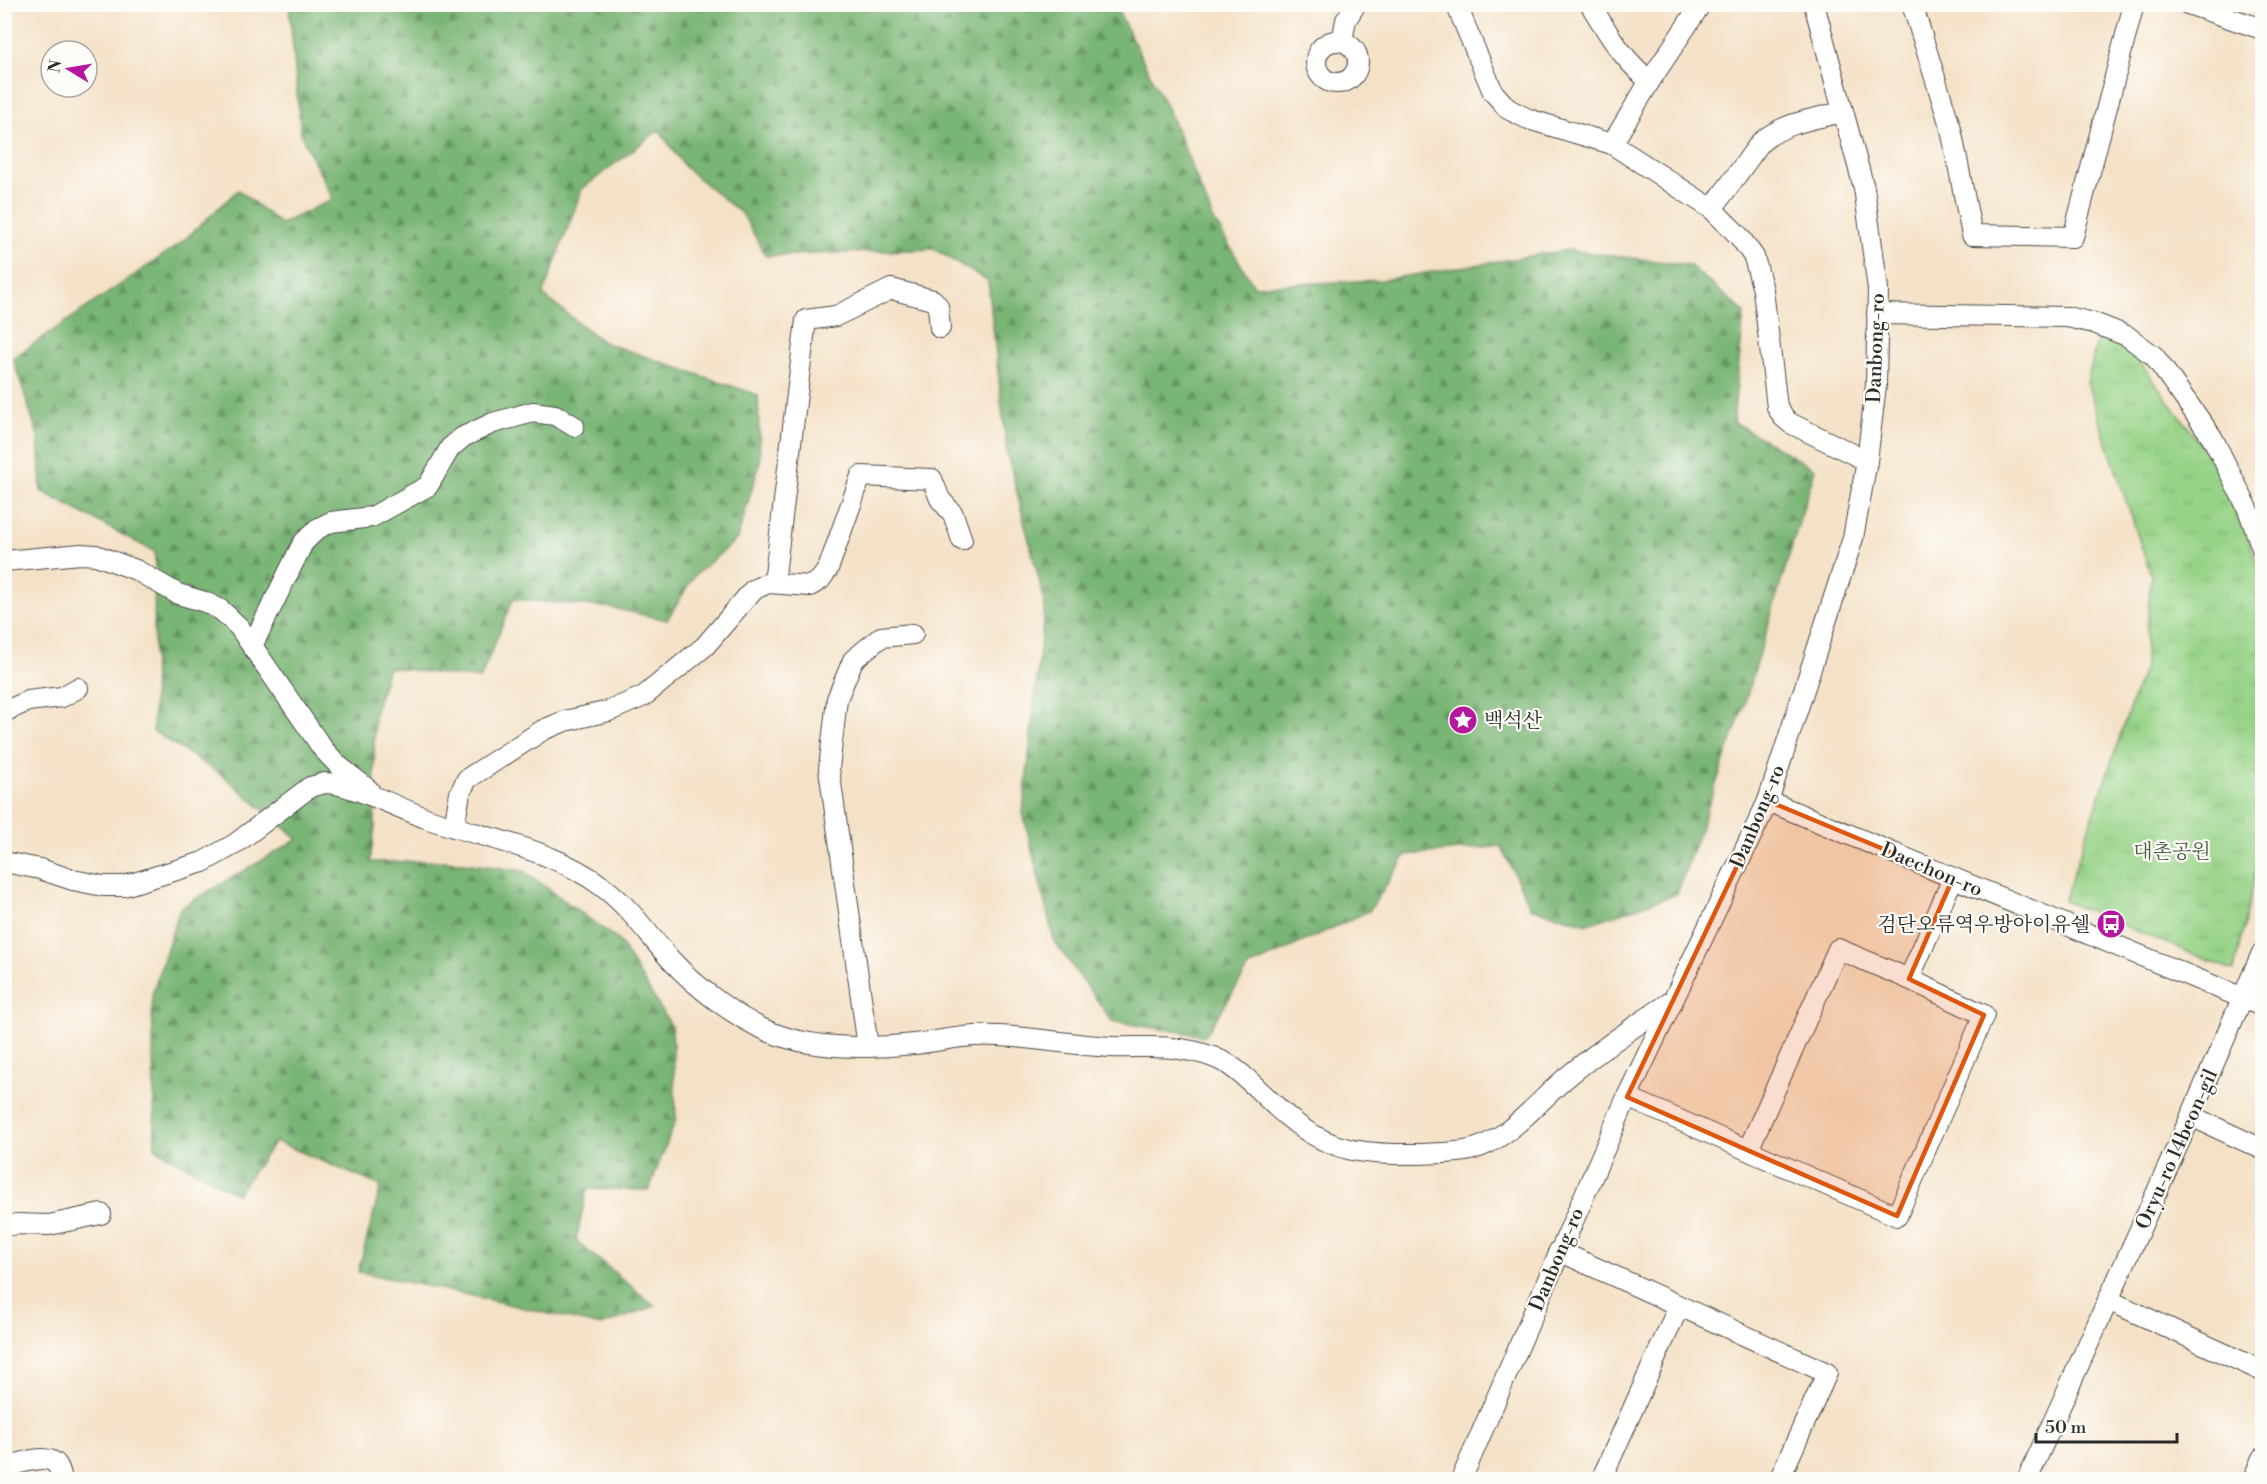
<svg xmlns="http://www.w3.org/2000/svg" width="2267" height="1484" font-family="'Libre Bodoni','Noto Serif KR',serif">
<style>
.forest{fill:url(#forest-firs);stroke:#527050;stroke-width:1.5}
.park{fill:url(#park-tufts);stroke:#617f59;stroke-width:1.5}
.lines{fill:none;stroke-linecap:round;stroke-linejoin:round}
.minor-casing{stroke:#494643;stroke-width:22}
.minor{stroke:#fff;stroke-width:20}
.marked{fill:#df570e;fill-opacity:0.2;stroke:#df570e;stroke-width:4.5;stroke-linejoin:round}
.labels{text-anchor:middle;stroke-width:4.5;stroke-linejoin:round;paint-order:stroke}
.street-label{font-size:20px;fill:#2b2b2b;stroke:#fdfcf7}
.poi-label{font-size:20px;fill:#2b2b2b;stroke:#fdfcf7;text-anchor:start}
.park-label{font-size:20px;fill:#4b5d47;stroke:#fdfcf7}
</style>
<defs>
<pattern id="forest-firs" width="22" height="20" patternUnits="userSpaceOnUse" patternTransform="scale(1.5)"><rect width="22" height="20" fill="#79b574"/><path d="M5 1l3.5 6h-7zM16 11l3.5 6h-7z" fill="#63935f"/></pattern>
<pattern id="park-tufts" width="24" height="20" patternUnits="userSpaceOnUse" patternTransform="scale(1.5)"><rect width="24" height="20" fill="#97d387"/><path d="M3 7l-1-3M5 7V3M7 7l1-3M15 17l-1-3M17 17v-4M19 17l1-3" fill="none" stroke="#82b575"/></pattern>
</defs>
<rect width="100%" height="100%" fill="#fdfcf7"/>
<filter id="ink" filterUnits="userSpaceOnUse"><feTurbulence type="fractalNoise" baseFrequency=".0167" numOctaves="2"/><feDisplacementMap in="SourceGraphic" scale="12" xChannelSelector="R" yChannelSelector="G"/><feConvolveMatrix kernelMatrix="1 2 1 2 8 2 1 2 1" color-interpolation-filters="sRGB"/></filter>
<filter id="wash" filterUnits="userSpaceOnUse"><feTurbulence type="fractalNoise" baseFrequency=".008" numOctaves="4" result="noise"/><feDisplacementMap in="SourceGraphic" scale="24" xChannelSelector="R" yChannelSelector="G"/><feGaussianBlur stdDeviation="1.35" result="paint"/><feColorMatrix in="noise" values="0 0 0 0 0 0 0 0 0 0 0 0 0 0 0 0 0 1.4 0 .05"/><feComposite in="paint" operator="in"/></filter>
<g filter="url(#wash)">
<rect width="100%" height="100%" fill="#f4e2c8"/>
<path class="forest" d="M289,5h826l56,111 42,103 41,67 128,-6 186,-30 121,15 55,47 -11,110 82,47 -70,233 -68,192 -89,30 -57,-16 -30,-62 -95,9 -37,56 -120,56 -44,69 -93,-15 -58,-80 -31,-128 22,-210 -38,-150 -19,-172 -54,-32 -168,7 -23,-41 -58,-48 -26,-37 -77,59 -39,106 60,47 155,53 2,67 -23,77 -43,37 -27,44 -60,-13 -94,-8 -33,80 -92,-12 -14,48 1,111 -5,36 78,-1 76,10 94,69 54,87 4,92 -27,71 -62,-1 -11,52 79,65 -54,20 -128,-30 -115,-24 23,-86 -106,-45 -38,53 -82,-46 -3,-153 28,-87 118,-69 -76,-64 -69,-44 2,-179 -114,-61 -3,-55 -25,-78 168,-115 57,-53 43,34 52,-25 -32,-64z"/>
<path class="park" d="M2099,333l34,20 85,114 39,94 5,25v257l-28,128 -170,-70 80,-235 7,-91 -64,-192z"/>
</g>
<g filter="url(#ink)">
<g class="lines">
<g class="minor-casing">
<g id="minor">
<path d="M1456,4l37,88 15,17 20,10 84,25 100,65 27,27 15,21 9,33 14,117 6,10 7,6 77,38"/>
<path d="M1590,4c17,28 34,57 60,77"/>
<path d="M1912,4l39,125 21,106 101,2 61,-233"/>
<path d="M2188,4l74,25"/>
<path d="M1342,41l4,-21 10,-16"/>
<circle cx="1337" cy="62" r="21"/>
<path d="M1612,144l38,-63 51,-77"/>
<path d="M1712,209l48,-66c22,-20 54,-24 83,-31"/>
<path d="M1877,314l190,3 27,6 33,13 27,20 58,81 36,72 14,39"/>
<path d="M4,561l77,-7 15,1 40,15 42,24 27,8 16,8 18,17 84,122 17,18 29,23"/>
<path d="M774,583l32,-263 30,-4 55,-27 42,11 5,6 2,22"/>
<path d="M252,646l51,-103 14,-14 14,-7 41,-5 56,-31 22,-38 13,-11 30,-14 40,-11 22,3 19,11"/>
<path d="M4,712l24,-11 34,-4 16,-9"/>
<path d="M1768,801l494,205"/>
<path d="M454,827l6,-34 7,-14 76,-49 22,-9 44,-10 35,-15 61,-50 48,-56 15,-7 42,3 10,-6 8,-11 33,-93 71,3 8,20 13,15 9,26"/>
<path d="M4,862l36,7 33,11 30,6h21l79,-24 32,-18 75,-57c1,0 14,-4 15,-4 24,0 76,26 101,35 59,21 126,30 177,69 27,20 46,49 68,73 25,27 65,58 99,72 44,18 97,17 144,12 20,-2 40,-7 60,-8 46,-2 92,9 138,11 23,1 46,-2 68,2 15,2 31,6 44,13 21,11 45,40 64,55 41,35 77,38 128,37 18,-1 37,0 54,-4 39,-10 67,-48 97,-73 33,-28 70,-52 105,-76"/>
<path d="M868,1047l-39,-278 8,-70 16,-39 28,-23 32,-3"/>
<path d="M1627,1097l270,119 87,-201 -75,-36 44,-101"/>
<path d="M2191,1116l71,33"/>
<path d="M1748,1150l90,-201 71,30"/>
<path d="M4,1226l13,-2 32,1 52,-11"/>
<path d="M1559,1251l268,122 -48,107"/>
<path d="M2108,1300l154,71"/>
<path d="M4,1468c14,-4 43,-16 53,-3 3,4 4,10 5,15"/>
<path d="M1461,1480l166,-383 141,-296 85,-263 14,-77 9,-76 2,-96 -14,-101 -50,-184"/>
<path d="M1601,1480l78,-174"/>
<path d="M2027,1480l164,-364 71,-163"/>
<path d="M2253,1480l9,-22"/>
</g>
</g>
<use href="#minor" class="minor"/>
</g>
</g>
<path class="marked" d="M1768,801l185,77 -44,101 75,36 -87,201 -270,-119z"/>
<defs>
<g id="sight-disc" transform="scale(1.5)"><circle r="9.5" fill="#b5179e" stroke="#fdfcf7"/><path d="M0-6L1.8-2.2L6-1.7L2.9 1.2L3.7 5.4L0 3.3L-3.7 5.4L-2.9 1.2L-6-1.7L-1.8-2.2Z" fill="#fff"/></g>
<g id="bus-disc" transform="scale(1.5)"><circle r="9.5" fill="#b5179e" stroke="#fdfcf7"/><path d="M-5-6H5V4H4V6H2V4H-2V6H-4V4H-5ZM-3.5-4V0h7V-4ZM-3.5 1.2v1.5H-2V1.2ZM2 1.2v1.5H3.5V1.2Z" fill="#fff"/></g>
</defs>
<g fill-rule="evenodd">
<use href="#sight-disc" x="1463" y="720"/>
<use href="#bus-disc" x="2111" y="924"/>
</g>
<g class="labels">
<g class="street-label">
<text transform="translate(1875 348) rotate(-88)" y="7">Danbong-ro</text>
<text transform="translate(1757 816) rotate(-67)" y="7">Danbong-ro</text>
<text transform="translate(1932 869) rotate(23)" y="7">Daechon-ro</text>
<text transform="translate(2176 1149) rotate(-66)" y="7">Oryu-ro 14beon-gil</text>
<text transform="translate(1556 1259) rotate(-67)" y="7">Danbong-ro</text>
</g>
<g class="poi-label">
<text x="1484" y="727">백석산</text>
<text x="2090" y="931" text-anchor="end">검단오류역우방아이유쉘</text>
</g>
<g class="park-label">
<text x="2172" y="858">대촌공원</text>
</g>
</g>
<rect width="2267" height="1484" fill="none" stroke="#fdfcf7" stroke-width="24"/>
<g transform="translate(69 69) rotate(281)"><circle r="28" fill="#fdfcf7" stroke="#a9a8a5" stroke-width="1.5"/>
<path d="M0-4.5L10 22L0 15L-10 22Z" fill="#b5179e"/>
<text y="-9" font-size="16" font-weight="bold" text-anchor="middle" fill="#2b2b2b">N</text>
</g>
<path d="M2036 1433v9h141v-9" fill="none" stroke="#2b2b2b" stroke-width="3"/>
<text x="2045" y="1433" font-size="18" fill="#2b2b2b" stroke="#fdfcf7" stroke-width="4.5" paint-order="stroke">50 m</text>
</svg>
